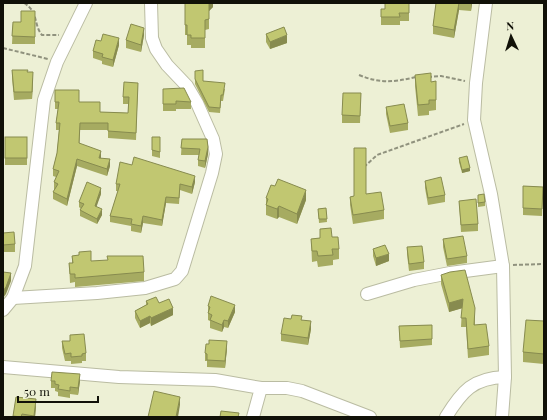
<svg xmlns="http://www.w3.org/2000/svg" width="547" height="420" font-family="'Playfair Display',serif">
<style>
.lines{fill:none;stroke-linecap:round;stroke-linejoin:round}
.minor-casing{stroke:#babca2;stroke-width:14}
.path{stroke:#90927e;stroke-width:2;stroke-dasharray:4 2;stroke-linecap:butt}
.minor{stroke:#fff;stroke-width:12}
.wall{fill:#a6ab61}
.shaded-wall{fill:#878b4f}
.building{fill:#c1c771;stroke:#878b4f}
</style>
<rect width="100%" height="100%" fill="#edf0d5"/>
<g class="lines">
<g class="minor-casing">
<g id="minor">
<path d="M486,3l-10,80 -2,37 17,74 12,72 2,111 -3,40"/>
<path d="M367,294l47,-14 36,-7 53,-7"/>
<path d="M13,298l84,-5 48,-5 30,-9 7,-8 30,-98 4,-19 -3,-15 -16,-36 -10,-17 -20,-21 -11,-16 -4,-11 -1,-35"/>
<path d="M3,310l10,-12 12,-32 19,-166 13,-38 29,-59"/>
<path d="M3,367l116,10 96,3 46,8 -8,29"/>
<path d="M261,388h26l15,3 68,26"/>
<path d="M446,417c16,-26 27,-39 59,-40"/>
</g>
</g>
<g class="path">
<path d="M24,3c15,9 9,21 18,32h17"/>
<path d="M3,48l45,11"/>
<path d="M359,75c22,9 35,7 57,2"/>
<path d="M428,77l13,-1 24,5"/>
<path d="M364,167l13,-12 87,-31"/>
<path d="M513,265l31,-1"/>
</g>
<use href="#minor" class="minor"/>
</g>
<g class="wall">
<path d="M185,3h28v4l-4,4v18l-4,1v18h-14v-3h-4v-10h-2z"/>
<path d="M409,3v18h-9v4h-19v-16h4z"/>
<path d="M428,3h44l-1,8 -12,-1 -5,28 -21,-4v-8l3,-22h-8z"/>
<path d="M35,11v33h-23l1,-22h8z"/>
<path d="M266,34l21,9 -17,6 -4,-7z"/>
<path d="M144,35l-3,17 -15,-4v-8z"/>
<path d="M101,41l18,4 -6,22 -11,-3v-3l-9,-3v-7z"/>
<path d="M12,70l15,2 6,7 -1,20 -18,1 -2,-22z"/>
<path d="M195,71l8,10 22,8 -2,12h-2l-1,12 -11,-1 -14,-28z"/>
<path d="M415,75l16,7 5,-1v29l-7,1v4l-11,1 -3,-30z"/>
<path d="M138,83l-2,57 -28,-2v-8h-28l-1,13 22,15 9,8 -3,10 -30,-10 -10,40 -14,-7v-7l2,-2 -1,-1v-7l2,-5 -3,-1v-7l4,-16 2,-23h-3v-7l2,-14h-3v-19l45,22 28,1v-9h-5v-7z"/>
<path d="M163,89l28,13v7h-15v2h-13z"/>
<path d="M361,93l-1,30h-18v-8z"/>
<path d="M386,107l22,16v7l-18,3 -4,-19z"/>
<rect x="5" y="137" width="22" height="28"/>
<path d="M152,137h8v21l-8,-2z"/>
<path d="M182,139h25l1,15 -3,14 -7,-2v-6l1,-5h-18z"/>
<path d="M459,158l11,13 -8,2 -3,-11z"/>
<path d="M425,181l20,14v7l-17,3 -3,-17z"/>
<path d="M195,182l-3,12 -12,-4 -1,14 -13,-1 -4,23 -19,-3 -2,10 -10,-2v-5l-21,-4v-6l8,-25h-2v-7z"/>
<path d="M523,186l20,1 -1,29 -19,-1z"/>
<path d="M101,194l-5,12 6,9 -5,9 -17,-8v-6l1,-1 -2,-2v-5z"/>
<path d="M366,194l18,16v9l-31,5 -3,-19v-8z"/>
<path d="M478,195l7,7v4l-7,1z"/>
<path d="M266,198l40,2 -9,24 -18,-7 -2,2 -11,-4z"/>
<path d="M459,201l19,23v7l-17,1z"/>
<path d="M326,208l1,14 -8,1 -1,-14z"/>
<path d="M320,229l12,8 7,12v10l-6,1v5l-15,2 -1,-6 -5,1 -1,-23 9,-1z"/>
<path d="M3,233l12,11v8h-12z"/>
<path d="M443,239l24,17v7l-20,3 -4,-19z"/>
<path d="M407,247l17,15v7l-15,2 -2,-17z"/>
<path d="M373,249l16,12 -13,5 -3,-10z"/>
<path d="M79,252l12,9 53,11v9l-69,6v-5l-5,1 -1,-20h3v-7l7,-1z"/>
<path d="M441,275l34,42v8l14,21v9l-21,3 -2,-31h-5l1,-19 -13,4 -8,-28z"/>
<path d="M146,301l13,2 14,12 -22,11 -1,-3 -10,5 -5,-10v-7l11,-6z"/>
<path d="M208,306l27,6 -7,16 -4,-1 -2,5 -12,-4v-7l-2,-1z"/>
<path d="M302,320l9,9 -3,16 -27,-4v-7z"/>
<path d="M544,321v43l-21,-2v-10z"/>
<path d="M432,325v20l-32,3 -1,-22z"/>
<path d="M70,335l16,18v8h-4v2l-11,1v-3h-6l-3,-13v-7h8z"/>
<path d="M227,348l-2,20 -18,-1v-6h-2v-8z"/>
<path d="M51,381h29l-2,14 -8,-1v4l-12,-2v-4l-3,-1v-3h-4z"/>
<path d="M16,397l20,9 -1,11h-22z"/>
</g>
<g class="shaded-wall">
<path d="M209,3h4v4l-4,4z"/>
<path d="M459,3v7l-5,28v-8z"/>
<path d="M471,3h1l-1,8z"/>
<path d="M144,28v7l-3,17v-7z"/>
<path d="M287,35v8l-17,6v-7z"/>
<path d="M119,38v7l-6,22v-7z"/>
<path d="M33,72v7l-1,20v-7z"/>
<path d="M80,123v7l-1,20v-7z"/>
<path d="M208,147v7l-3,14v-7z"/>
<path d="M101,151v7l-2,7v-7z"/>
<path d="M77,159v7l-10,40v-7z"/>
<path d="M110,159v7l-3,10v-7z"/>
<path d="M470,168v3l-8,2v-3z"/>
<path d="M195,176v6l-3,12v-7z"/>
<path d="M101,188v6l-6,17v-5z"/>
<path d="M306,190v10l-9,24v-10z"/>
<path d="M166,197v6l-4,23v-6z"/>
<path d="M279,206v11l-2,2v-10z"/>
<path d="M102,209v6l-5,9v-5z"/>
<path d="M143,216v7l-2,10v-7z"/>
<path d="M389,254v7l-13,5v-8z"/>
<path d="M11,273v8l-5,13 -3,4v-7z"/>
<path d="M463,299v9l-14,4v-9z"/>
<path d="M235,305v7l-7,16v-7z"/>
<path d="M173,308v7l-22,11v-8z"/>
<path d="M150,316v7l-10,5v-7z"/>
<path d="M224,320v7l-2,5v-7z"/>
<path d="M311,321v8l-3,16v-7z"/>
<path d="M227,341v7l-2,20v-7z"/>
<path d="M80,374v7l-2,14v-7z"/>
<path d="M180,397v8l-2,12h-2z"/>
<path d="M36,399v7l-1,11h-1z"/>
</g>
<g class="building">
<path d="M185,3h24v16l-4,1v18h-14v-3h-4v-10h-2z"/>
<path d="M385,3h24v10h-10l1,4h-19v-8h4z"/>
<path d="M436,3h23l-5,27 -21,-4z"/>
<path d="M21,11h14v26l-23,-1 1,-14h8z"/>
<path d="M131,24l13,4 -3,17 -15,-5z"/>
<path d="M284,27l3,8 -17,7 -4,-8z"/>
<path d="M103,34l16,4 -6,22 -11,-3 1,-3 -10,-3 3,-11 5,1z"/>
<path d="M12,70h16l-1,2h6l-1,20h-18z"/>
<path d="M203,70v11l22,2 -2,12h-2l-1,13 -11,-1 -14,-28v-8z"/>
<path d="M431,73v9l5,-1v19h-7v4l-11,1 -3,-30z"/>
<path d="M124,82l14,1 -2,50 -28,-2v-8h-28l-1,20 22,8 -2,7 11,1 -3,10 -30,-10 -10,40 -14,-7 5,-8 -4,-2 5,-11 -6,-2 4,-16 3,-30h-4l3,-21h-4v-12h24v12h21v10l28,1 1,-16h-6z"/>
<path d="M184,88l7,14 -15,-1v3h-13v-15z"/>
<path d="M343,93h18l-1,23 -18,-1z"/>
<path d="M404,104l4,19 -18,3 -4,-19z"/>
<rect x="5" y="137" width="22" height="21"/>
<path d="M152,137h8v15l-8,-2z"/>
<path d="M182,139h25l1,8 -3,14 -7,-1 2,-11 -19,-1z"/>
<path d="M354,148h12v46l15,-2 3,18 -31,5 -3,-18 4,-1z"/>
<path d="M467,156l3,12 -8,2 -3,-12z"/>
<path d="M134,157l61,19 -3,11 -12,-3 -1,14 -13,-1 -4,23 -19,-4 -2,10 -10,-2 1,-5 -22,-3 10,-32h-4l4,-22 12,3z"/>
<path d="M441,177l4,18 -17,3 -3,-17z"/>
<path d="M278,179l28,11 -9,24 -18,-8 -2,3 -11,-4 2,-6 -2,-1 5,-13 4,1z"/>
<path d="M87,182l14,6 -6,18 7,3 -5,10 -17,-9 4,-6 -5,-2z"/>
<path d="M523,186l20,1 -1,22 -19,-1z"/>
<path d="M484,194l1,8 -7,1v-8z"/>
<path d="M476,199l2,25 -17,1 -2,-24z"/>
<path d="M326,208l1,11h-8l-1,-10z"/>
<path d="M331,228l1,9h6l1,12h-7l1,6 -15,1 -1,-5h-5l-1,-12 9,-1v-9z"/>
<path d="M14,232l1,12 -12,1v-12z"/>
<path d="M463,236l4,20 -20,3 -4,-20z"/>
<path d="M385,245l4,9 -13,4 -3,-9z"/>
<path d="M422,246l2,16 -15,2 -2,-17z"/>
<path d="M91,251v10l17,-1 -1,-4h36l1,16 -69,6v-4h-5l-1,-11h4l-1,-7 7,-1v-3z"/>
<path d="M465,270l10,38 -1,17 12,-1 3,22 -21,3 -2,-31h-5l2,-19 -14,4 -8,-28 9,-3z"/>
<path d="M3,272l8,1 -5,14 -3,4z"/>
<path d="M211,296l24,9 -7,16 -4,-1 -2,5 -12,-5 2,-5 -4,-2 2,-6 -2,-1z"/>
<path d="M156,297l3,6 10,-4 4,9 -22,10 -1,-2 -10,5 -5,-10 13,-7 -2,-3z"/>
<path d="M292,315l10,1 -1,4 10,1 -3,17 -27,-4 3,-16 7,1z"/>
<path d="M526,320l18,1v33l-21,-2z"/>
<path d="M432,325v14l-32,2 -1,-15z"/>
<path d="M84,334l2,19 -4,1v2l-11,1v-4l-6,1 -3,-13h8v-6z"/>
<path d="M209,340l18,1 -2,20 -18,-1v-6l-2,-1 1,-9h3z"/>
<path d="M52,372l28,2 -2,14 -8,-1v4l-12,-2 1,-4 -4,-1v-3h-4z"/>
<path d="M154,391l26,6 -4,20h-28z"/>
<path d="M16,397l20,2 -2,17 -12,-2 -1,3 -8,-1z"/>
<path d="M221,411l18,2 -1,4h-18z"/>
</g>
<rect width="547" height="420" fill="none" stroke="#111108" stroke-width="8"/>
<g transform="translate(511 36) rotate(356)" stroke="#edf0d5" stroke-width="3" paint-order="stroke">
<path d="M0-3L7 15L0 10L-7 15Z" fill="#111108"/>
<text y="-6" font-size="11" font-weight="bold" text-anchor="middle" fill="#111108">N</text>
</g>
<path d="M18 396v6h80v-6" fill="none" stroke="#111108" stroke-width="2"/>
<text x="24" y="396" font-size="12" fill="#111108" stroke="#edf0d5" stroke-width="3" paint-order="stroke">50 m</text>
</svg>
